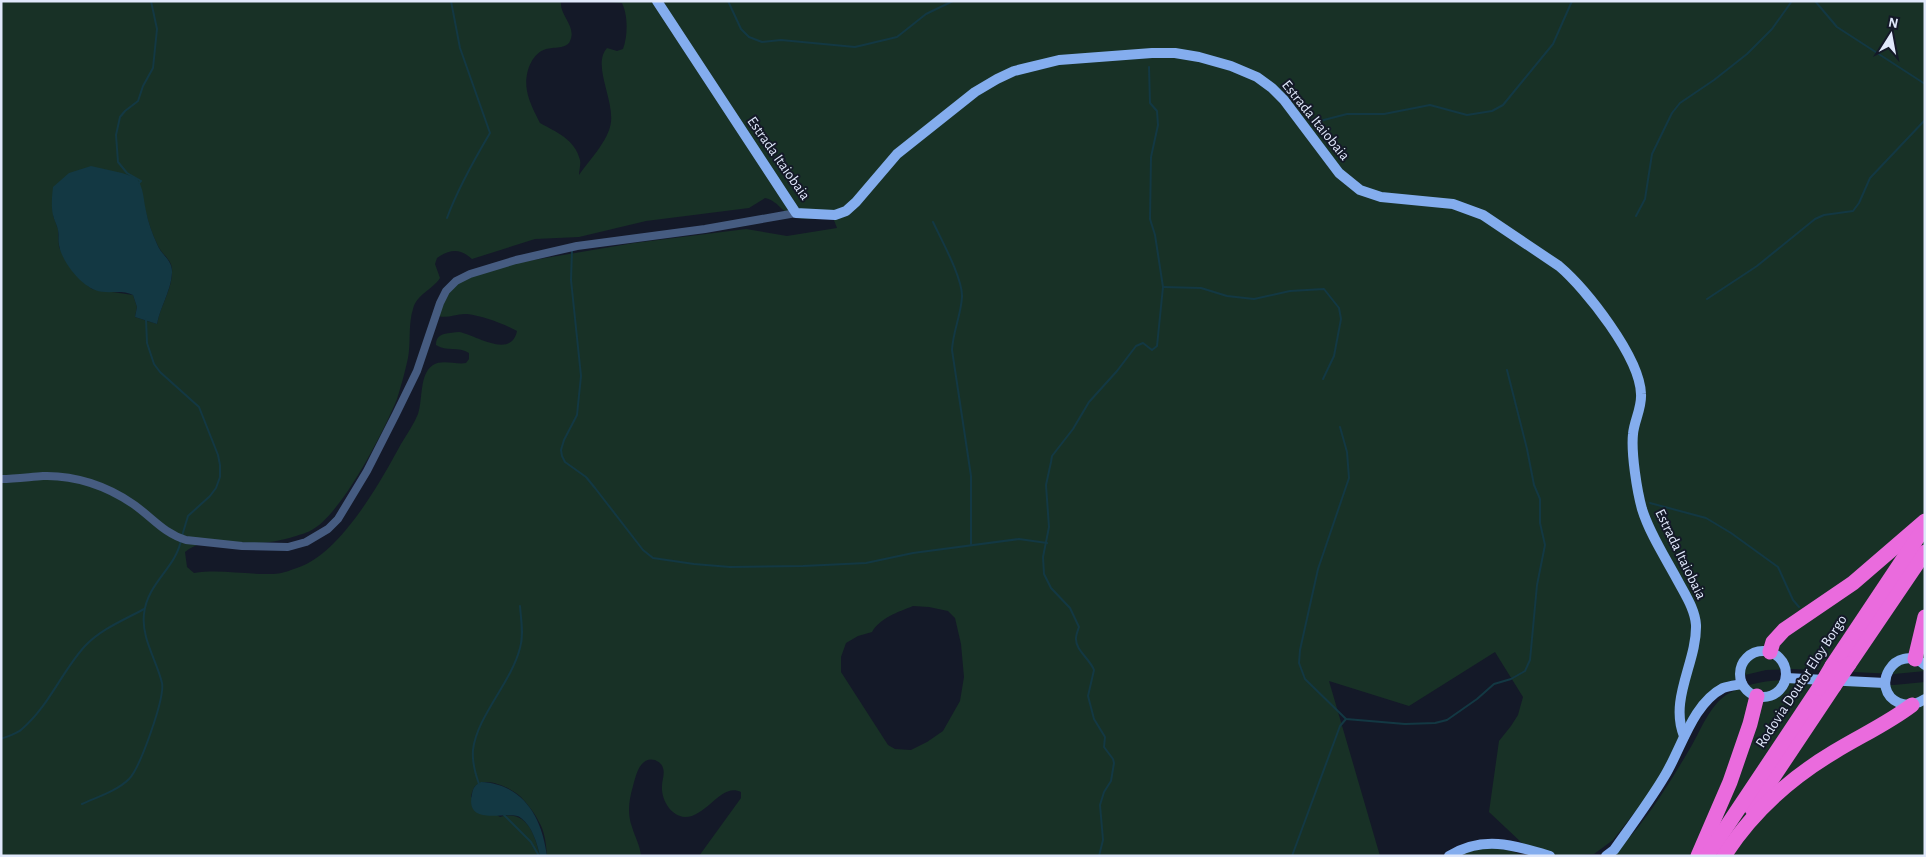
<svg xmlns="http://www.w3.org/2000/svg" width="1926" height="857" font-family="'Alegreya Sans',sans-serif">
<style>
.green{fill:#183126;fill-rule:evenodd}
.water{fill:#133843}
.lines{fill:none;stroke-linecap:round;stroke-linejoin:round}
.stream{stroke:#133843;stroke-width:2}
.street{stroke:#465c81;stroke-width:8}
.secondary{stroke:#84adee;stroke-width:10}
.highway{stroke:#ea6bdd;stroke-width:15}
.highway-bridge{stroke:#ea6bdd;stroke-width:15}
.labels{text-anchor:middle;stroke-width:4;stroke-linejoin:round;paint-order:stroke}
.street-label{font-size:15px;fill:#e0e8fb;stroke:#141928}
</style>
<rect width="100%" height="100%" fill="#141928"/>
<g class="green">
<path d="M1,1h560c-2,15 16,25 9,40 -3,8 -17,6 -24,8 -16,5 -22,27 -19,42 2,11 8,22 13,32 16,9 35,16 40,37 1,4 -1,11 -1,15 9,-13 27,-32 31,-48 7,-24 -19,-61 -3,-79l10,3 6,-2c5,-13 5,-34 -1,-46l-23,-2h1326v670l-31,3 -101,-5 -27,1 -21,5 -26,12 -71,108 -35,45 -19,14 -35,2 -37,-13 -33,-31 10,-71 12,-15 7,-11 5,-18 -28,-45 -86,54 -80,-25 51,175h-681l42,-58v-6c-20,-10 -34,25 -56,25 -14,-1 -24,-17 -23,-31 0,-6 3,-12 1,-18 -1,-4 -4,-6 -8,-8 -15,-4 -19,15 -22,26 -4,14 -6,27 -1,41 3,10 8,18 9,29h-94c-1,-12 -2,-24 -8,-34 -4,-9 -12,-18 -18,-25 -8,-8 -32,-20 -43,-13 -5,3 -6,8 -7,13l29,20c27,-8 35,18 40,39h-539zM53,187l92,22c3,13 7,25 13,37 5,10 15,14 14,26 0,18 -12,34 -15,52l-22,-7 2,-10 -4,-12 -41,-6 -10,-8 -13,-15 -10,-19 -1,-18 -5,-14zM765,198c8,2 12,6 17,11 16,14 31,11 50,6l5,13 -50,8 -41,-7 -112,14 -118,20 -30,8 -32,12 -16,26 1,7c8,3 18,-3 28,-2 16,2 35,9 50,17 -6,29 -43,3 -58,1 -4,0 -10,1 -15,2 -6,2 -8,5 -8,11 10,7 23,1 33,8v6l-3,4c-10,2 -24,-4 -33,2 -14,9 -10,35 -15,49 -4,10 -11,20 -17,30 -20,37 -58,105 -99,122 -8,3 -20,8 -29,8 -27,1 -52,-5 -79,-1l-7,-6 -2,-15c25,-20 56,-5 85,-10 9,-1 32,-7 40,-11 31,-15 74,-100 87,-132 4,-13 8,-27 11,-41 3,-15 0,-34 5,-49 4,-15 19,-19 27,-31l-5,-14 2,-6c13,-9 23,-10 35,1l63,-20 44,-2 67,-16 103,-13zM913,606l16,1 19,4 7,7 6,26 3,33 -4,24 -17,30 -16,11 -16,8 -16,-1 -7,-4 -47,-73v-15l5,-14 12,-7 14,-4c8,-14 26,-20 41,-26z"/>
<path d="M1793,680l101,5 31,-3v174h-315c30,-23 62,-77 82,-111 9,-16 18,-39 34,-50 21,-12 43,-15 67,-15z"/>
<path d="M1491,847l20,4 14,5h-68l7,-4z"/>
</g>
<g class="water">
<path d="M91,166l31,7 15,5c7,12 6,19 9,33 2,11 6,22 11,33 4,11 16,16 15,29 -1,18 -12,34 -15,51l-22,-7 2,-10 -4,-12c-12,-6 -26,0 -38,-5 -15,-6 -33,-28 -36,-45 -1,-5 0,-10 -1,-15 -1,-5 -4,-10 -5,-15 -2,-9 -1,-19 0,-28l16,-14z"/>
<path d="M481,782c43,2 61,36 66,74h-7c-3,-13 -8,-30 -19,-38 -10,-9 -57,11 -49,-24 1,-6 3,-9 9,-12z"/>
</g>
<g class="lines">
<g class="stream">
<path d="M728,1l13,28 8,8 13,5 19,-2 74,7 42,-10 29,-23 27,-13"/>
<path d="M1815,1l22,26 88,57"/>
<path d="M1316,122l31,-8h37l46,-9 37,10 25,-4 11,-6 50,-61 19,-43"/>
<path d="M139,183l2,-2 -14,-8 -9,-11 -2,-27 4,-18 5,-6 13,-10 5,-15 10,-18 4,-39 -6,-28"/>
<path d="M1636,216l9,-17 7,-45 20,-41 8,-10 34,-23 33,-26 25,-25 20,-28"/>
<path d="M447,218c11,-30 27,-58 43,-85l-30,-85 -9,-47"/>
<path d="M933,222c8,17 30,57 29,75 -1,18 -9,34 -10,53l19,126v69"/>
<path d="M572,250l-1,30 10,96 -4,39 -13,25 -3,10 1,6 3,6 21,15 9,11 48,62 10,8 41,6 36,3 73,-1 63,-3 47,-10 106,-14 28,4"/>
<path d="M1163,287l38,1 26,8 27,3 36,-8 34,-2 15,19 2,11 -7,37 -11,23"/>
<path d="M1707,299l50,-33 58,-47 9,-4 29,-4 6,-8 11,-25 55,-58"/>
<path d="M146,319l1,24 7,21 6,8 39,35 19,48 2,10v12l-4,11 -6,8 -22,20 -6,20"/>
<path d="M1340,427l7,25 2,26 -31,91 -18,81 -1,13 6,16 41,40 59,5 30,-1 12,-3 30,-21 17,-15 17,-5 14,-8 5,-11 7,-75 8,-40 -5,-22v-24l-6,-14 -7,-36 -20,-79"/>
<path d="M1650,503l56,15 25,15 47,34 15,33 6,7"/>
<path d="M1,739c7,-3 16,-5 21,-10 27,-23 40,-58 63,-83 16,-17 39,-26 59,-37"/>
<path d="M479,784c-4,-11 -7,-22 -6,-34 4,-34 38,-67 47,-102 4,-13 1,-28 0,-42"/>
<path d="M82,804c15,-7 35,-13 47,-25 11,-11 36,-81 33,-96 -5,-22 -21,-45 -18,-69 3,-31 32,-46 37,-74"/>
<path d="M504,815l27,27 8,14"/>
<path d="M1099,856l4,-16 -3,-35 4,-13 7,-11 3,-18 -1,-4 -9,-12 1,-10 -11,-18 -6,-23 6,-26c-4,-11 -19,-20 -18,-32 0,-3 2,-8 3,-11l-9,-19 -19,-20 -7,-14 -1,-17 6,-30 -3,-42 5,-23 1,-6 21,-27 16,-27 28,-31 19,-25 7,-3 9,7 5,-4 6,-59 -8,-52 -5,-16 1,-62 7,-32 -1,-14 -7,-8 -1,-36"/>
<path d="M1292,856l48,-130 6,-7"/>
</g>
<path class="street" d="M1,479c14,0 28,-2 42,-3 32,-1 64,10 90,28 19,13 30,29 53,36l56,6 46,1 18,-5 22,-13 10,-10 29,-48 29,-57 21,-43 23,-68 6,-12 10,-10 14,-7 46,-14 61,-14 128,-17 91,-16"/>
<g class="secondary">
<path d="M657,1l139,212 39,2 11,-4 10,-9 41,-48 78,-62 22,-13 17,-8 45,-11 93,-7h23l24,4 32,9 26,11 15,11 12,12 55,73 21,17 21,7 72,7 30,11 76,51c27,23 81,91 82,128 1,14 -7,27 -8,40 -2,19 4,57 9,75 8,26 25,51 37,74 7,13 16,27 17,42 1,37 -27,74 -12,111"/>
<circle cx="1763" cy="674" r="23"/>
<path d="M1925,665c-30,-24 -57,24 -26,38 10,4 18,1 26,-4"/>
<path d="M1786,678l99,5"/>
<path d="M1449,856c34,-21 65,-11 101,0"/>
<path d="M1606,856l8,-6c17,-24 35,-48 50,-73 17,-27 28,-73 59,-89 6,-2 14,-3 19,-4"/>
</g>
<g class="highway">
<path d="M1770,652l3,-10 11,-12 69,-47 72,-62"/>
<path d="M1915,659l10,-42"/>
<path d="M1849,664l76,-112"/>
<path d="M1832,666l92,-138"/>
<path d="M1752,809l82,-123"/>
<path d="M1698,856l32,-74 20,-58 7,-28"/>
<path d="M1707,856l112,-168"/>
<path d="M1724,856c28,-44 65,-77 110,-104 26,-16 53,-28 78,-47"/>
</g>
<g class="highway-bridge">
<path d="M1834,686l15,-22"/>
<path d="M1819,688l13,-22"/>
</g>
</g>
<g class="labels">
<g class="street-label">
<text transform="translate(1316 120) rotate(51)" y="5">Estrada Itaiobaia</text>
<text transform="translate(779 158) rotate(55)" y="5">Estrada Itaiobaia</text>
<text transform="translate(1681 554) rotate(64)" y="5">Estrada Itaiobaia</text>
<text transform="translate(1801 681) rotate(-57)" y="5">Rodovia Doutor Eloy Borgo</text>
</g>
</g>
<rect width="1926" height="857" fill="none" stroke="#e0e8fb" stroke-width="5"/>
<g transform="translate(1891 35) rotate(11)" stroke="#141928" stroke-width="4" paint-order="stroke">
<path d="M0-4L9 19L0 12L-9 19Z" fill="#e0e8fb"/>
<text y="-8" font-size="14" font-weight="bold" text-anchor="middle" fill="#e0e8fb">N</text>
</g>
</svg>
